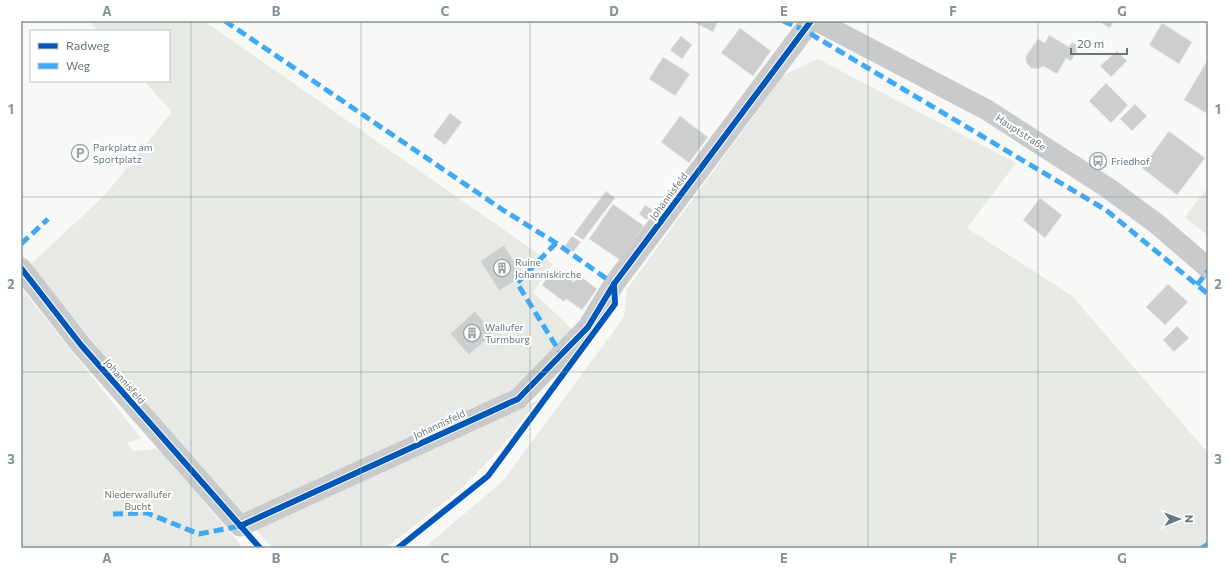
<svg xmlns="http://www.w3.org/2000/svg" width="1229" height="569" font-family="Commissioner,sans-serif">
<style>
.green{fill:#e7e9e5}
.building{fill:#cdcfcf;stroke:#e8e8e6}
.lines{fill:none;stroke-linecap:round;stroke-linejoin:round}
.minor{stroke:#c9cacb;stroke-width:21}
.quiet{stroke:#3fa9f5;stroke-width:5;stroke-dasharray:10 5;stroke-linecap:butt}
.cycleway-casing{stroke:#fff;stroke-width:8}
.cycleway{stroke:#0057b8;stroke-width:6}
.grid{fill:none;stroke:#859298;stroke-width:1;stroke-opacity:0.55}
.labels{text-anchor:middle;stroke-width:4;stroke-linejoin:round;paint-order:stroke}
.street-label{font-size:10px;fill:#66767f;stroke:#fff}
.poi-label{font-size:10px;fill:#66767f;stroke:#fff;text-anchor:start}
.park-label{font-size:10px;fill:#697864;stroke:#fff}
.neatline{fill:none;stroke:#859298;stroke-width:1.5}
.grid-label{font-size:13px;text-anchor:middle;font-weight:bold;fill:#859298}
</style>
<rect width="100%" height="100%" fill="#f8f8f7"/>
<g class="green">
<path d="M89,21h115l349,243 -20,28 40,38 -60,66 -273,125 -210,-256 75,-70 67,-83 -28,-31h25v-50h-71z"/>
<path d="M818,59l198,104 -49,65 105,68 136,157v95h-784l79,-67 121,-164 3,-28 157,-214z"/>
<path d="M1208,187v49l-23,-19z"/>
<path d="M21,288l120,150 -14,5 6,8 26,-2 84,99h-222z"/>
<path d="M538,400l-39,50 -38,39 -75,59h-114l-18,-21z"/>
</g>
<g class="building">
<path d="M691,21h27l-5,11z"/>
<path d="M1098,21h16l-4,7z"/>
<path d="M1162,23l30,19 -13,22 -30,-19z"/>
<path d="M740,28l31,23 -18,25 -32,-23z"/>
<path d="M1049,35l20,12 3,-5 7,5 -8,14 -5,-3 -9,16 -14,-8 -5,3 -7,-1 -5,-6v-6l12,-17 7,4z"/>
<path d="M681,36l11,9 -10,14 -12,-9z"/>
<path d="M1117,51l10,10 -16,16 -11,-11z"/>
<path d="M663,57l27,17 -15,22 -26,-17z"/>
<path d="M1208,59v55l-24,-14z"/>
<path d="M1106,83l22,22 -17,18 -22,-22z"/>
<path d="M1135,104l12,12 -15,15 -12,-12z"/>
<path d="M450,113l12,9 -17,23 -12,-9z"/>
<path d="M680,116l28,21 -19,26 -28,-21z"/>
<path d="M1169,131l36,27 -28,37 -35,-27z"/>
<path d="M606,191l9,7 -32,42 -9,-6z"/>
<path d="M1040,198l22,17 -17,23 -22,-18z"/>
<path d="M613,204l31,22 -24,34 -31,-21z"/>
<path d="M645,205l8,5 -6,10 -8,-6z"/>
<path d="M572,236l9,6 -8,10 -8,-6z"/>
<path d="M504,245l19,31 -24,15 -19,-30z"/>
<path d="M555,268l19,14 5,-7 18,14 -15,21 -16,-11 -2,3 -22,-17z"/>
<path d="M1168,284l20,18 -23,23 -19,-18z"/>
<path d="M475,311l19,22 -25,22 -19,-21z"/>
<path d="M1177,326l12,12 -15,14 -11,-12z"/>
</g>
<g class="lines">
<g class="minor">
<path d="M817,21l170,89 121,78 49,36 51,44"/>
<path d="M21,268l60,77 159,181 278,-127 70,-72 26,-43 197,-263"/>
</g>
<g class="quiet">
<path d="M225,21l278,189 53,33 58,41v3"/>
<path d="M783,21l21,9 302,180 102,84"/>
<path d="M556,243l-39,40 44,71"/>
<path d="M21,244l27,-25"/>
<path d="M1197,285l11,-14"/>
<path d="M113,514l34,-1 52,21 41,-8 1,1"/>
<path d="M1202,548l6,-4"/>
</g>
<g class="cycleway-casing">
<g id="cycleway">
<path d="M21,268l60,77 179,203"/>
<path d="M240,526l278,-127 70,-72 26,-43 197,-263"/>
<path d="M398,548l90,-72 127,-172 -1,-20"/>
</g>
</g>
<use href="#cycleway" class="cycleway"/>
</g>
<path class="grid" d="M191,21v527M361,21v527M530,21v527M699,21v527M868,21v527M1038,21v527M21,197h1187M21,372h1187"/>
<defs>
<g id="parking-ring" transform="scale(0.9)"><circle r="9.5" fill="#fff" stroke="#99a4a9" stroke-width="1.5"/><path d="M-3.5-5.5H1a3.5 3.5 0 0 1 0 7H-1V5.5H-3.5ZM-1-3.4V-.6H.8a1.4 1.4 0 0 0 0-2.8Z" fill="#99a4a9"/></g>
<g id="bus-ring" transform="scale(0.9)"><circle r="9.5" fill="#fff" stroke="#99a4a9" stroke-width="1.5"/><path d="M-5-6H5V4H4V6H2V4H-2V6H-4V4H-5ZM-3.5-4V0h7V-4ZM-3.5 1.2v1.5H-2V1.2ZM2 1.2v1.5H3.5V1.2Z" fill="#99a4a9"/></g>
<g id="building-ring" transform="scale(0.9)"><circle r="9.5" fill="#fff" stroke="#99a4a9" stroke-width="1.5"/><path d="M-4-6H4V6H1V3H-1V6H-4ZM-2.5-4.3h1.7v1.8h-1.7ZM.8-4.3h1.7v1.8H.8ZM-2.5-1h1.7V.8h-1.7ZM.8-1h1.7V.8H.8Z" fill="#99a4a9"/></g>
</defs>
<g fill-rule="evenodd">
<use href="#parking-ring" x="80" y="153"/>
<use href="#bus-ring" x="1098" y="161"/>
<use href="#building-ring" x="502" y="268"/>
<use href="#building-ring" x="472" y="333"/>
</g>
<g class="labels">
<g class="street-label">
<text transform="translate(1021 132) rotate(33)" y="4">Hauptstraße</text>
<text transform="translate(668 196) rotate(-53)" y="4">Johannisfeld</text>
<text transform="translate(125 381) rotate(49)" y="4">Johannisfeld</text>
<text transform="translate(439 424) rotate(-25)" y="4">Johannisfeld</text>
</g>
<g class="poi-label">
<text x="93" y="151">Parkplatz am<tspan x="93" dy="12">Sportplatz</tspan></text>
<text x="1111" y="165">Friedhof</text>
<text x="515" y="266">Ruine<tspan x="515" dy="12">Johanniskirche</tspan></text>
<text x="485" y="331">Wallufer<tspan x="485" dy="12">Turmburg</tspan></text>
</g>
<g class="park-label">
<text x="138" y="498">Niederwallufer<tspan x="138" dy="12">Bucht</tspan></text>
</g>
</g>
<rect width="1229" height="569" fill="none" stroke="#ffffff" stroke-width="44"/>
<rect x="30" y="30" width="140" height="52" fill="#ffffff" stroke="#c2c8cc"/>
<rect x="38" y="43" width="20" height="6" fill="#0057b8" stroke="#c2c8cc"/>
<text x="66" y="50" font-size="12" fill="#66767f">Radweg</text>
<rect x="38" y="63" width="20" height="6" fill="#3fa9f5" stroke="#c2c8cc"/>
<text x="66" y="70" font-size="12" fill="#66767f">Weg</text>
<g transform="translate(1179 519) rotate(89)" stroke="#ffffff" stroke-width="3" paint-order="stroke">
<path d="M0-3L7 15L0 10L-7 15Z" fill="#66767f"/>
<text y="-6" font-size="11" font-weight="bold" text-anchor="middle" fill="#66767f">N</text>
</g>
<path d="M1071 48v6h56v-6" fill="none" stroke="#66767f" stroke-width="2"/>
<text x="1077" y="48" font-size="12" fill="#66767f" stroke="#ffffff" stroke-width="3" paint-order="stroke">20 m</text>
<rect x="22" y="22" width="1185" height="525" class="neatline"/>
<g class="grid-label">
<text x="107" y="16">A</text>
<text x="276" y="16">B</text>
<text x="445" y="16">C</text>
<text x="614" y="16">D</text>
<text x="784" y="16">E</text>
<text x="953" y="16">F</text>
<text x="1122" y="16">G</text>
<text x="11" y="114">1</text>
<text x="1218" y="114">1</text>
<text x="11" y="289">2</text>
<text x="1218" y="289">2</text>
<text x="11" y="464">3</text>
<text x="1218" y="464">3</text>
<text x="107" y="563">A</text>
<text x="276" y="563">B</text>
<text x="445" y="563">C</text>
<text x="614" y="563">D</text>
<text x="784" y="563">E</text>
<text x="953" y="563">F</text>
<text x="1122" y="563">G</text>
</g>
</svg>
